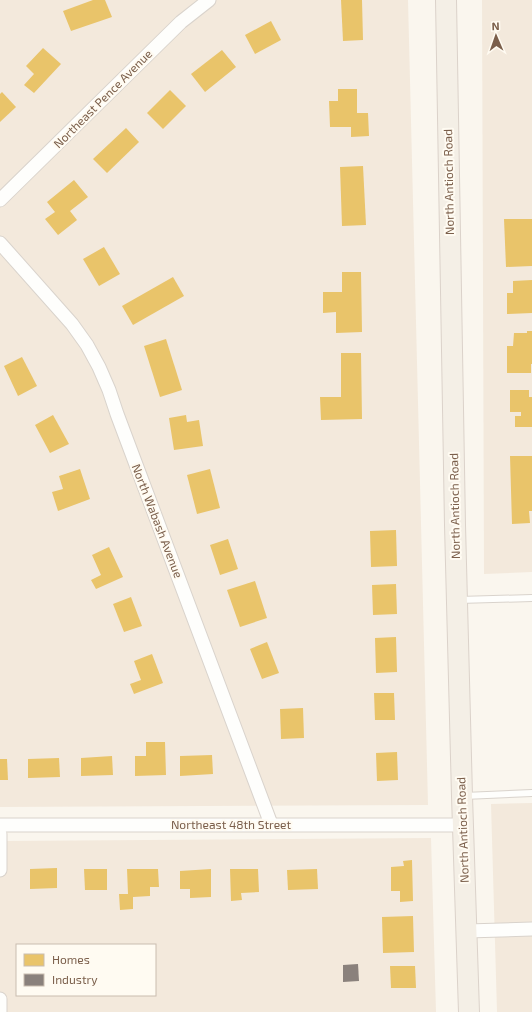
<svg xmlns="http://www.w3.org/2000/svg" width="532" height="1012" font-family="'Exo 2',sans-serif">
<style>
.residential{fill:#f3e9dc;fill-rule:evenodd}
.homes{fill:#e9c46a}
.industry{fill:#8a817c}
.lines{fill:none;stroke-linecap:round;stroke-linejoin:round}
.lane-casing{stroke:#d9d3cc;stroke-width:8}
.street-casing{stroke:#d9d3cc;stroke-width:15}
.primary-casing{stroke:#dbd2ca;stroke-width:22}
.lane{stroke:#fefefc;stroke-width:6}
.street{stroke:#fefefc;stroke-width:13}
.primary{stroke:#f4efe6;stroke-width:20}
.labels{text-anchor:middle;stroke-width:4;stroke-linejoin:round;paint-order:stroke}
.street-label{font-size:12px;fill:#7b5f4b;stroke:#fffbf2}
</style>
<rect width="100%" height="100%" fill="#faf6ee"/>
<g class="residential">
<path d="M0,0h408l20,805 -428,2z"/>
<path d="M482,0h50v572l-48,2z"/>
<path d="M532,803v209h-35l-6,-208z"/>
<path d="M431,838l5,174h-436v-171zM17,945h138v50h-138z"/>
</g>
<g class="homes">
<path d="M93,0h12l7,17 -41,14 -8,-20z"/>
<path d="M341,0h21l1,40 -20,1z"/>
<path d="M271,21l10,19 -26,14 -10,-19z"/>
<path d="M43,48l18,16 -27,29 -10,-8 10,-11 -8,-8z"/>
<path d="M222,50l14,17 -31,25 -14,-18z"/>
<path d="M338,89h19v24h11l1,23 -18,1v-10h-21l-1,-26h9z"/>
<path d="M170,90l16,16 -23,23 -16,-16z"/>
<path d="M2,92l14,15 -16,15v-28z"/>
<path d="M126,128l13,14 -32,31 -14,-14z"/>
<path d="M363,166l3,59 -24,1 -2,-59z"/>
<path d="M74,180l14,17 -18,14 7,9 -19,15 -13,-16 10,-7 -8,-10z"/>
<path d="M504,219h28v47l-26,1z"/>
<path d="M104,247l16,27 -21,12 -16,-27z"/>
<path d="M342,272h19l1,60 -26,1v-21l-13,1v-21h19z"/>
<path d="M173,277l11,19 -51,29 -11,-19z"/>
<path d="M532,280v33l-25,1v-21h6v-12z"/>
<path d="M527,331h5v33h-1v9h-24v-27h6l1,-13h13z"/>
<path d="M166,339l16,51 -22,7 -16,-51z"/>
<path d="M341,353h20l1,66 -41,1 -1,-23h21z"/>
<path d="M22,357l15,29 -19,10 -14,-30z"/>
<path d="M510,390h19v7h3v30h-17v-11h6v-4h-11z"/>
<path d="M53,415l16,29 -19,9 -15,-28z"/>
<path d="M186,415l1,7 12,-2 4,26 -29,4 -5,-32z"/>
<path d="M510,456h22v55h-3l1,12 -18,1z"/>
<path d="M80,469l10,30 -32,12 -6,-19 11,-3 -4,-13z"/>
<path d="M210,469l10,39 -23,6 -10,-39z"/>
<path d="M396,530l1,36 -26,1 -1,-36z"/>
<path d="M228,539l10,30 -18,6 -10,-30z"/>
<path d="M109,547l14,30 -27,12 -5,-9 10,-5 -9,-20z"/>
<path d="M255,581l12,37 -27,9 -13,-37z"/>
<path d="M396,584l1,30 -24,1 -1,-30z"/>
<path d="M131,597l11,29 -18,6 -11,-28z"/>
<path d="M396,637l1,35 -21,1 -1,-35z"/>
<path d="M267,642l12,31 -17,6 -12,-30z"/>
<path d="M152,654l11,29 -29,11 -4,-10 11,-4 -7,-19z"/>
<path d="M374,693h20l1,27h-20z"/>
<path d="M303,708l1,30 -23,1 -1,-30z"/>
<path d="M146,742h19l1,33 -31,1v-20h11z"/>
<path d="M397,752l1,28 -21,1 -1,-28z"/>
<path d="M212,755l1,19 -33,2v-20z"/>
<path d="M112,756l1,19 -32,1v-18z"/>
<path d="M59,758l1,19 -32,1v-19z"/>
<path d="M0,759h7l1,21h-8z"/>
<path d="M412,860l1,41 -13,1v-11h-9v-24l13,-1 -1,-5z"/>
<path d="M57,868v20l-27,1v-20z"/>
<path d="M84,869h23v21h-22z"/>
<path d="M127,869h31l1,18h-9v9l-17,1v12l-13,1 -1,-16h9z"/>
<path d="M211,869v28l-21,1v-9h-10v-18z"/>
<path d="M230,869h28l1,23 -18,1 1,7 -11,1z"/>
<path d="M317,869l1,20 -30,1 -1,-20z"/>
<path d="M413,916l1,36 -31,1 -1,-36z"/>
<path d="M390,966h25l1,22h-25z"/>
</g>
<path class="industry" d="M358,964l1,17 -16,1v-17z"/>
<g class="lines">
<g class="lane-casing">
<g id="lane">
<path d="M459,600l73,-2"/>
<path d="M464,796l68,-3"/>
</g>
</g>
<g class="street-casing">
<g id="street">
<path d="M0,200l181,-178 28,-22"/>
<path d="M0,243l72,81 15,21 12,22 10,23 8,24 154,410"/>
<path d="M0,825h463"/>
<path d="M0,834v36"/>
<path d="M467,931l65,-2"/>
<path d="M0,999v13"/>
</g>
</g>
<g class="primary-casing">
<path id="primary" d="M446,0l9,525 7,271 7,216"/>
</g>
<use href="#lane" class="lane"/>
<use href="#street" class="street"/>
<use href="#primary" class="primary"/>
</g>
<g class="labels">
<g class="street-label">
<text transform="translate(103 99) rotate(-45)" y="4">Northeast Pence Avenue</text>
<text transform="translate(449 182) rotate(-91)" y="4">North Antioch Road</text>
<text transform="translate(455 506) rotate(-91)" y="4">North Antioch Road</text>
<text transform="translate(157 521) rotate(69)" y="4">North Wabash Avenue</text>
<text x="231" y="829">Northeast 48th Street</text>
<text transform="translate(463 830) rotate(-92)" y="4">North Antioch Road</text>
</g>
</g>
<rect x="16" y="944" width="140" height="52" fill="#fffbf2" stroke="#cabdaf"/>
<rect x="24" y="954" width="20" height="12" fill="#e9c46a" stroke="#cabdaf"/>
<text x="52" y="964" font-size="12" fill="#7b5f4b">Homes</text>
<rect x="24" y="974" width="20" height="12" fill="#8a817c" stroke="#cabdaf"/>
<text x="52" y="984" font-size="12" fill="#7b5f4b">Industry</text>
<g transform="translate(496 36) rotate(358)" stroke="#fffbf2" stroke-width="3" paint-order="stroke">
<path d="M0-3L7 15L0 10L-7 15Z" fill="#7b5f4b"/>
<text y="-6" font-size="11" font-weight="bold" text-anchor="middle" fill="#7b5f4b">N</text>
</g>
</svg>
